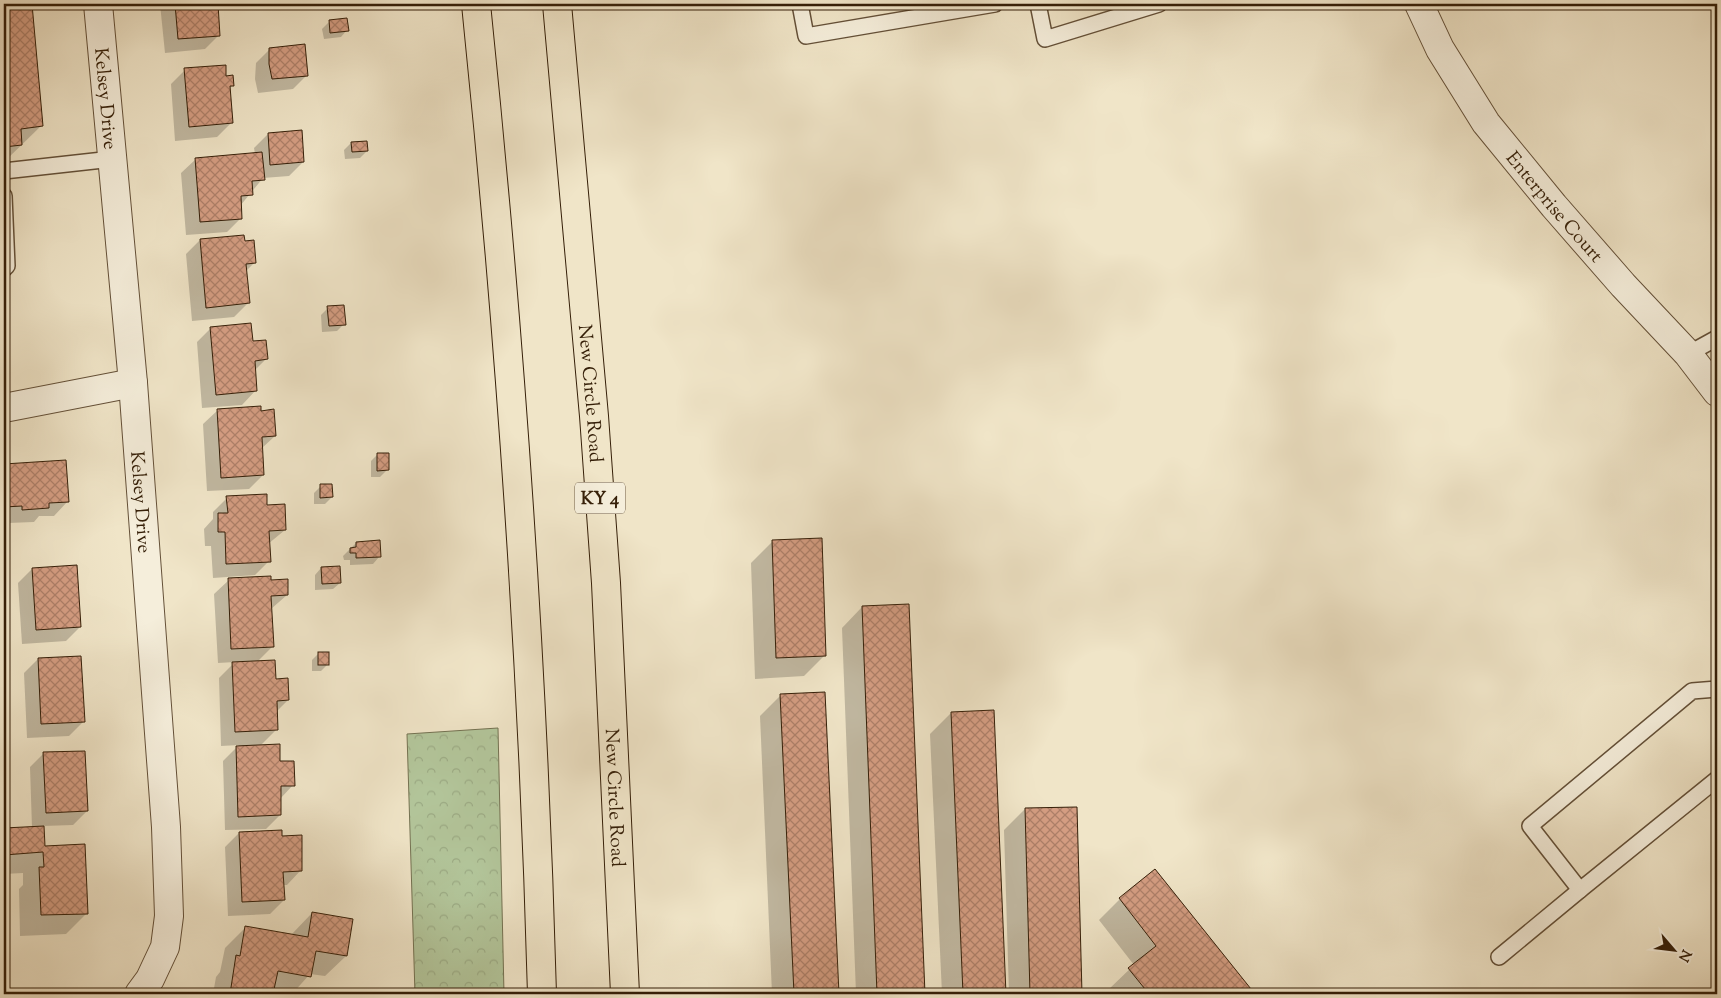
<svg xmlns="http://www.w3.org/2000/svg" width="1721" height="998" font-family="'Sorts Mill Goudy',serif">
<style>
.forest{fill:url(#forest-crowns);stroke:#747252}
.shadow{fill:#0003}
.building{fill:url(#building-cross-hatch);stroke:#351f08}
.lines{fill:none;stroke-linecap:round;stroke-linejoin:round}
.lane-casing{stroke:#645038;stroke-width:18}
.street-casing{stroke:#645038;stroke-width:30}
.highway-casing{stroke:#351f08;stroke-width:30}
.lane{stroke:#f5eedb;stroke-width:15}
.street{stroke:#f5eedb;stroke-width:28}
.highway{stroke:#f0e5c8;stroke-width:28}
.labels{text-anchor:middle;stroke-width:4;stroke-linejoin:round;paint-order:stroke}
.shield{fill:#f5eedb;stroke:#6f5d47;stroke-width:1}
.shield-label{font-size:18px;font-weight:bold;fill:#351f08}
.street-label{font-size:19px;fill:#351f08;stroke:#f5eedb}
</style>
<defs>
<pattern id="forest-crowns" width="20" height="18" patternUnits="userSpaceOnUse" patternTransform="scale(1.25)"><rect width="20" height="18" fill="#b3c69b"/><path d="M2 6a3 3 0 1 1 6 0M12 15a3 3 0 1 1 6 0" fill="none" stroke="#9baa84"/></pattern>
<pattern id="building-cross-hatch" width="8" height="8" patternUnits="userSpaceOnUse" patternTransform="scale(1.25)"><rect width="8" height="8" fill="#d49d82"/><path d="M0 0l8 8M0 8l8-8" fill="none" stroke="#ad7f68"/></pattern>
</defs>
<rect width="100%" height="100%" fill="#f0e5c8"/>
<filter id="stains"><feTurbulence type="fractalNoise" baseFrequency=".004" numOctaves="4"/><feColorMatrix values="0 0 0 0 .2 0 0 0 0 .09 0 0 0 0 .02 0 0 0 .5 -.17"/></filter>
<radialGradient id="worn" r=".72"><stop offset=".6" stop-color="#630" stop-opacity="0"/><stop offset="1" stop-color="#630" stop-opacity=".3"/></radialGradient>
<path class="forest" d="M498,728l6,266h-89l-8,-260z"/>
<g class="shadow">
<path d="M4,4h26l12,121 -38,37z"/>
<path d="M160,4h57l2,31 -14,14 -40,4z"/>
<path d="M329,22l18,8 -6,7 -17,2 -2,-10z"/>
<path d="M270,49l37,26 -14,14 -35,4 -3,-14 1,-16z"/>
<path d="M185,70l40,7 8,8 -4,4 2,34 -14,14 -42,4 -4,-57z"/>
<path d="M268,134l35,28 -14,14 -26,2 -23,28 1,12 -14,14 -41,3 -5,-62 15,-14 59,-5 -1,-6z"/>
<path d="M351,143l16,8 -7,7 -15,1 -1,-9z"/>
<path d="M243,236l1,7 11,19 -10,10 3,31 -14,14 -42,4 -6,-67 14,-14z"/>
<path d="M328,308l16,16 -7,7 -15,1 -1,-17z"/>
<path d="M211,328l41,15 14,16 -12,12 2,19 -14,15 -40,3 -5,-66z"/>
<path d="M218,410l42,2 15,24 -14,13 2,26 -14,14 -42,2 -4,-67z"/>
<path d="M378,454l9,16 -7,7h-9v-16z"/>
<path d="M65,461l3,40 -14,15h-15l-5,6 -26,1v-4l-4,1v-55z"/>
<path d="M321,486l11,11 -7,7h-11v-11z"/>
<path d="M227,498l39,8 19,24 -17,14 1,17 -14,14 -42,3 -2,-32h-6l-1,-17 9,-10v-7z"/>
<path d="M772,542l53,113 -21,21 -49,3 -4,-116z"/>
<path d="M356,543l23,14 -6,7 -23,1v-5h-6l-1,-4z"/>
<path d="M321,568l19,15 -7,6 -18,1v-15z"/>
<path d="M32,569l48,58 -14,14 -44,3 -4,-61z"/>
<path d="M229,580l41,1 17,14 -16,14 2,37 -17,17 19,17 13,20 -12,12 1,17 -17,17 19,17 14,22 -13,14v16l-14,14 -41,1 -2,-69 16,-16 -18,1 -2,-68 16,-16 -17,1 -4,-69z"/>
<path d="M908,605l15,389h-67l-14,-366 20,-21z"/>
<path d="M319,653l9,11 -7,7h-9v-11z"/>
<path d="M38,659l45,63 -14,14 -42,2 -3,-65z"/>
<path d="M824,693l14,301h-66l-12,-278 21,-21z"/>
<path d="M992,711l13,283h-63l-12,-260 21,-21z"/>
<path d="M44,753l43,58 -14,14 -30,1 1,21 43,66 -21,21 -46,2 -1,-47 4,-4v-12l-19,1v-45l28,-1 -2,-61z"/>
<path d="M1075,808l6,186h-72l-5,-164 21,-21z"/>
<path d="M239,833l42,4 20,33 -14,15h-4l1,15 -14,14 -42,2 -3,-69z"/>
<path d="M1155,870l99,124h-142l-4,-4 26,-25 -35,-45 21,-21z"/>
<path d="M312,913l34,43 -21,20 -15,-2 -18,20h-79l3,-17 4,-5 5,-24 21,-21 45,8z"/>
</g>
<g class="building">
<path d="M4,4h28l11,122 -22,3 1,16 -18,2z"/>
<path d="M175,4h43l2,32 -42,3z"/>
<path d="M347,18l2,13 -19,2 -1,-13z"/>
<path d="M305,44l3,32 -36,3 -3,-15v-16z"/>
<path d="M226,65v11l7,-1 1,11h-4l3,37 -44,4 -5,-59z"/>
<path d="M302,130l2,32 -34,3 -2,-32z"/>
<path d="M367,141l1,10 -16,1 -1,-10z"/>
<path d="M262,152l3,28 -13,1 1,14 -12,1 1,23 -42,3 -5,-64z"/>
<path d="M244,235l1,6 9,-1 2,23 -10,1 4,39 -44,5 -6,-69z"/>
<path d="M344,305l2,20 -17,1 -2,-20z"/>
<path d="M251,323l2,18 13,-1 2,19 -13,2 2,30 -41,4 -6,-68z"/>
<path d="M261,406v5l13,-2 2,27 -14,1 2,38 -43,3 -4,-69z"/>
<path d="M377,453h12v17l-12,1z"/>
<path d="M66,460l3,42 -20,1v5l-27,2v-4l-18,1v-43z"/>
<path d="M320,484h12l1,13 -13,1z"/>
<path d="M267,494v11l18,-1 1,26 -17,1 2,31 -45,2 -1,-32h-7v-19h10l-2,-17z"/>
<path d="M822,538l4,118 -50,2 -4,-118z"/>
<path d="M380,540l1,17 -25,1v-5h-6v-5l6,-1v-5z"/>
<path d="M77,565l4,62 -45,3 -4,-62z"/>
<path d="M340,566l1,17 -19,1 -1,-17z"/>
<path d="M271,576v4l17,-1v16l-17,1 3,51 -43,2 -3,-71z"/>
<path d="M909,604l16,390h-48l-15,-388z"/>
<rect x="318" y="652" width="11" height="13"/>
<path d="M81,656l4,66 -44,2 -3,-66z"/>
<path d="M275,660l1,19 12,-1 1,22 -12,1 1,29 -43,2 -3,-70z"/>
<path d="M825,692l14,302h-45l-14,-300z"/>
<path d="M994,710l12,284h-43l-12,-282z"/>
<path d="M280,744v17h14l1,25h-14v29l-43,2 -2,-71z"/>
<path d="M85,751l3,60 -42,2 -3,-61z"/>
<path d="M1077,807l5,187h-52l-5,-186z"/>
<path d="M44,826l1,20 40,-2 3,70 -47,1 -2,-48h5l-1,-15 -39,3v-27z"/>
<path d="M282,830v6l20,-1v36l-19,1 2,28 -43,2 -3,-70z"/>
<path d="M1155,869l100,125h-106l-21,-26 28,-22 -37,-48z"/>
<path d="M312,912l41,7 -6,37 -31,-5 -5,26 -33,-6 -5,23h-43l6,-39 4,1 5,-30 63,11z"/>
</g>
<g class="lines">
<g class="lane-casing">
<g id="lane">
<path d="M800,4l6,32 189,-32"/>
<path d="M1038,4l7,35 114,-35"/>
<path d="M4,171l108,-12"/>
<path d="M4,196l3,70 -3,3"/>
<path d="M1688,354l29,-16"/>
<path d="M1717,689l-25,2 -162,135 50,64 137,-111"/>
<path d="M1499,957l81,-67"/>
</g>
</g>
<g class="street-casing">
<g id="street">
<path id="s1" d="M98,4l35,379 33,444 3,89 -4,31 -15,32 -11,15"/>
<path id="s2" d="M1419,4l21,45 46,74 68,83 69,79 65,69 29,38"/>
<path d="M4,408l129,-25"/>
</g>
</g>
<g class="highway-casing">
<g id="highway">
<path d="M476,4c34,329 57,660 66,990"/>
<path id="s3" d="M557,4l37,412 12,167 19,411"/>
</g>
</g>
<use href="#lane" class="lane"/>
<use href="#street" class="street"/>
<use href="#highway" class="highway"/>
</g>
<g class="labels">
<rect class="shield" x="575" y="482.5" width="50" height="31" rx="4"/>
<g class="shield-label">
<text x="600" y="504">KY 4</text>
</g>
<g class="street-label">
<text dy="7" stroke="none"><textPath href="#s1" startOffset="95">Kelsey Drive</textPath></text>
<text dy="7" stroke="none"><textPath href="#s2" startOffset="245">Enterprise Court</textPath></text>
<text dy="7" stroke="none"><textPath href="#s3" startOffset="391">New Circle Road</textPath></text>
<text dy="7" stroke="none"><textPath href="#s1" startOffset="500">Kelsey Drive</textPath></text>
<text dy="7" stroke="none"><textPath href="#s3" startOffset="796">New Circle Road</textPath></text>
</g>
</g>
<rect width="1721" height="998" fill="none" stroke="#f0e5c8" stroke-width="20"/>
<rect x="5" y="5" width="1711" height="988" fill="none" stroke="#351f08" stroke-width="2.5"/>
<rect x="10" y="10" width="1701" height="978" fill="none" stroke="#351f08"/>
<g transform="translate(1674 950) rotate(118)" stroke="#f5eedb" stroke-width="4" paint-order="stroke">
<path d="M0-4L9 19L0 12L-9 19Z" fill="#351f08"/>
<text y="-8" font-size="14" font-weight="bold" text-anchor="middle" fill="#351f08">N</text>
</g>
<rect width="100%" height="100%" filter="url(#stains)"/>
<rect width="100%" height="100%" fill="url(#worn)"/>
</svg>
